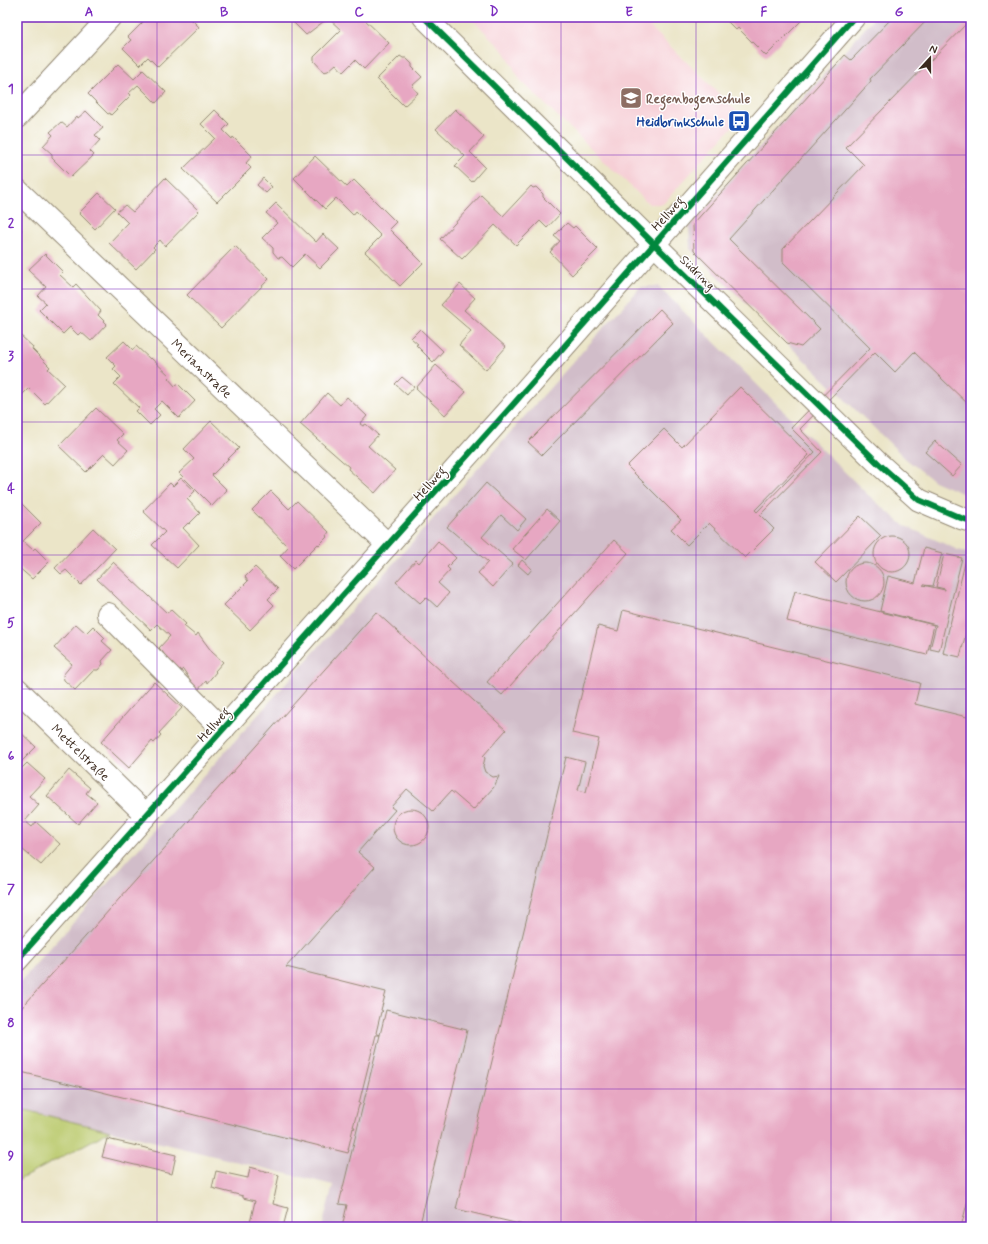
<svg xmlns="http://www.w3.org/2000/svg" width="988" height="1244" font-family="Mynerve,sans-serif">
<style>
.built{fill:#f6cfd6}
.industrial{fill:#d1bdc9}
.green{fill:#bac96c;stroke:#7a7a45}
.building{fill:#e7a7c2}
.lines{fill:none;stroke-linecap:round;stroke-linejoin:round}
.minor-casing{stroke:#938873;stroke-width:24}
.major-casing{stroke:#938873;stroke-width:24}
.minor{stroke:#fff;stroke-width:22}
.major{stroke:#fff;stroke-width:22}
.cycleway-casing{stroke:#fff;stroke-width:8}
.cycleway{stroke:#00873e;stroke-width:6}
.grid{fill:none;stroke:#7b2cbf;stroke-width:1;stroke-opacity:0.55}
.labels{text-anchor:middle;stroke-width:3;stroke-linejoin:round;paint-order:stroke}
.education-label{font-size:13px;font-weight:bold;fill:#785e54;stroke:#fff;text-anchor:start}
.transit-label{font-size:13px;font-weight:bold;fill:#164399;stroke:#fff;text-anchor:end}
.street-label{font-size:13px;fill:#3b2a1e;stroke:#fff}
.neatline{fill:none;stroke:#7b2cbf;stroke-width:1.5}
.grid-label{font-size:13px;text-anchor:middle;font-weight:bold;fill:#7b2cbf}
</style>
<rect width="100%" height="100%" fill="#fff"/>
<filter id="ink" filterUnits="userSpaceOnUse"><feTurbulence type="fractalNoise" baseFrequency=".025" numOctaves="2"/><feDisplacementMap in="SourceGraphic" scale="8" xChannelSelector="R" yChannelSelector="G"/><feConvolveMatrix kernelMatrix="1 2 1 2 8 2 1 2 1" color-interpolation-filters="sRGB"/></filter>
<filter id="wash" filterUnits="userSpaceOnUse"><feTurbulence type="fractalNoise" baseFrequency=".012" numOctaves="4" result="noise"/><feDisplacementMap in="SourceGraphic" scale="16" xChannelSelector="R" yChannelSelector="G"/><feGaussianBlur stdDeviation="0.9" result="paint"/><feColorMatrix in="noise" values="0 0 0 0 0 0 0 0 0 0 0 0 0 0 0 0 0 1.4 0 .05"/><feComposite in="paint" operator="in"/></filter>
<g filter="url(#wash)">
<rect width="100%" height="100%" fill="#ebe5c8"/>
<path class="built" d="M470,17h170l102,99 -79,88h-14l-129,-124 -15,-28z"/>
<g class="industrial">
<path d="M875,17h96v480l-37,-16 -28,-22 -216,-210 -1,-23z"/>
<path d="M658,286l209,208 36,31 55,25 13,3v669l-1,5h-648l11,-42 -316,-77v-123l623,-698z"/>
</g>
<path class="green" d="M17,1108l93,23 -93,50z"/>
<g id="blocks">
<g class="building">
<path d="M148,17h26l1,1 1,-1h13l10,10 -41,40 -10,-10 -8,8 -17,-17 8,-8 -3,-3z"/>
<path d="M297,17h65l27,26 -25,26 -9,-9 -12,12 -7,-8 -8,7 -4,1 -10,-11v-4l27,-27 -13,-12 -22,17 -14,-14z"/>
<path d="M731,17h68l3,3 -36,36 -28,-28 -2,2 -9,-9z"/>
<path d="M893,17h37l-60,62 1,2 -142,158 91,90 -19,18 -14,-4 -93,-92 -1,-27 152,-169 6,5z"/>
<path d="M971,19v386l-1,1 -56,-54 -19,20 -20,-20 -75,77 22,23 -62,63 14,14 -29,29 -36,-35 -22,22 -16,-16 10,-9 -54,-54 37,-37 18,18 58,-60 69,68 -54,55 2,2 58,-60 -24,-24 79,-80 -87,-86v-13l81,-84 -18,-18z"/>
<path d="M400,56l3,2h3l6,6v3l10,10 -10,9 6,7 -14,13 -27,-27z"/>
<path d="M118,64l16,15 9,-9 23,22 -10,11 -18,-18 -9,8 2,2 -20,20 -1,-2 -2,1 -20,-20z"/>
<path d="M455,109l29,28 -14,15 15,15 -13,15 -17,-16 10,-10 -29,-27z"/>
<path d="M215,110l14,14 -6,6 9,9 1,-2 19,19 -6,7 5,5 -34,34 -34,-33 32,-31 -14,-14z"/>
<path d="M86,111l17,17 -8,7 5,5 -10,11 4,4 -23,22 -19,-19v-4l-9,-8 10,-11 -3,-3 11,-10 6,5 10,-11 1,2z"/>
<path d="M315,156l32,31 7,-7 42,42 -7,7 34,34 -23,23 -35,-34 16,-16 -25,-25 -3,4 -17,-17 -11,11 -31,-31z"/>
<path d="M165,178l34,33 -34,35 -5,-6 -7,7 2,2 -19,20 -27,-26 19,-20 -11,-11 8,-7 8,7z"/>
<path d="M263,178l9,9 -6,6 -9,-8z"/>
<path d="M531,186l2,2 3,-1 7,7v3l17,17 -13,14 -7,-7 -24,24 -21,-20 -33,34 -22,-20 41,-44 22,21z"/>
<path d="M99,193l16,15 -20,21 -16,-16z"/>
<path d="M276,203l40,39 7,-8 16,15 -19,19 -15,-14 -13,13 -10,-10 -4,1 -5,-6v-4l-11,-10 15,-15 -11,-10z"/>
<path d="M567,223l6,5 2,-2 23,23 -26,26 -22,-23 10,-11 -6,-5z"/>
<path d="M17,226l5,4 -5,5z"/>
<path d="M235,246l34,33 -48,49 -34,-33z"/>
<path d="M45,254l18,18 -3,3 13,12 3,-3 25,27 -3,4 9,9 -16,17 -10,-9 -3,3 -8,-8 -7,7 -24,-24 7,-7 -8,-7 8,-9 -18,-17z"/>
<path d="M460,284l15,14 -11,12 42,37 -20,23 -27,-25 12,-14 -30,-26z"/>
<path d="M660,309l13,14 -131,132 -14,-13z"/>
<path d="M420,329l23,22 -10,11 -17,-17 2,-1 -7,-6z"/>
<path d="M20,335l13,12 -1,2 18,18 -2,2 16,15 -19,20 -16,-16 -11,11 -1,-2v-59z"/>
<path d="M124,341l9,9 3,-4 14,13 1,-1 19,18 -2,2 7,8 2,-2h1l17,17 -16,17 -17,-17 -8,8 6,6 -10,10 -14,-14 3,-3 -25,-24 7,-7 -8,-8 3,-3 -9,-9z"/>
<path d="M436,365l30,27 -21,23 -29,-27z"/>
<path d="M402,377l12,10 -7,8 -12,-11z"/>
<path d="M327,393l13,12 7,-8 20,19 -7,8 3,2 3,-2 12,11 -10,11 27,24 -20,23 -27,-24 1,-2 -49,-43z"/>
<path d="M96,408l27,26 -6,6 11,10 -13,14 -11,-10 -18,18 -27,-26z"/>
<path d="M211,421l28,27 -27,27 15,15 -15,16 -33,-33 15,-14 -10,-10z"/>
<path d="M935,441l27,24 -10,11 -27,-24z"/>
<path d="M181,478l14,13 -8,8 13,14 -11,11 -1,-1 -5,5 16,17 -22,23 -25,-23 13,-13 -22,-21 27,-28 3,3z"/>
<path d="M486,483l40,36 -9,11 -16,-15 -19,22 31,27 -20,23 -15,-14 10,-11 -41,-35z"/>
<path d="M271,491l18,18 8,-8 32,31 -3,4 1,1 -8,8 -1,-1 -25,25 -13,-13 8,-9 -36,-37z"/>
<path d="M17,499l24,24 -18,18 10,9 2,-2 14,14 -17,17 -15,-13 2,-2 -2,-2z"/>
<path d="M547,509l13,12 -34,39 -14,-11z"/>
<path d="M860,516l21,20 -45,46 -21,-20z"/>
<path d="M93,528l22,21 -34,36 -15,-15 -5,4 -6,-6z"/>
<circle cx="892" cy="554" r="18"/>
<path d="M614,540l14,13 -126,142 -15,-13z"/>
<path d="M438,541l18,17 -9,9 3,3 -12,13 11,10 -12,14 -11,-10 -6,6 -24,-21 20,-22 3,3z"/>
<path d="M924,548l18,5 -9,33 -10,-1 22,5v-1l-9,-2 8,-33 18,4 -23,93 -9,-2 6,-24 -56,-14 8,-35 27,7z"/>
<path d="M966,559l5,1v53l-11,44 -17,-4z"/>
<path d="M522,560l10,9 -4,5 -10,-9z"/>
<path d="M113,562l54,51 4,-3 15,14 -2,2 12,10 2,-3 14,19 11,10 -8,9 1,1 -9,11 -1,-2 -9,10 -9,-8 3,-2 -8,-12 -6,5 -15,-23 -6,4 -1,-2 6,-3 -2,-2 11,-12 -13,-12 -6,6 -54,-51z"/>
<circle cx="865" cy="582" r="19"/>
<path d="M255,567l23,22 -10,10 6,6 -24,25 -26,-25 24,-24 -3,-4z"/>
<path d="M795,591l139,34 -7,30 -140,-34z"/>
<path d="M623,610l297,73 -5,21 56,14v423l-3,13h3v34l-10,39h-429l-76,-18 110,-452 19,5 -7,28 8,2 13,-53 -27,-6 26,-107 20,5z"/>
<path d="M376,612l130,118 -23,26 2,2 -2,8 2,6 8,5 6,-1 -5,11 -21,23 -22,-19 -18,20 -26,-22 -16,18 4,3 -37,42 17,15 -89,100 100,25 -5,18 2,1 -1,1h-1l-5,21 4,2 6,-25 81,20 -47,194 -3,-1 -1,4h-74l5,-22 -8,-1 41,-169h-4l-17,68 1,1v1h-1l-6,22h2l-1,2 -1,-1 -5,22h1l-1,3 -331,-82v-58z"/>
<path d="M76,624l10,9 7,-7 12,12 -3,3 10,9 -10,11 1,3 -5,6h-4l-19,20 -11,-10 -1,-5 9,-11 -18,-16z"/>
<path d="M154,682l28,26 -23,25 2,2 -7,8 -2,-2 -23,27 -28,-26z"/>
<path d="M17,729l19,18 -19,19z"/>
<path d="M27,763l18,16 -16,17 10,9 -14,16 7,6 4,-5 24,22 -19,21 -24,-20v-54l4,-3 -4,-4v-11z"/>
<path d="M69,770l21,18 -4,5 11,9 -19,22 -31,-28z"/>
<circle cx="411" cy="827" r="18"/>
<path d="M107,1139l69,16 -4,19 -70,-17z"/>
<path d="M250,1167l29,8 -6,29 15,4 -5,19h-39l1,-5 5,1 5,-22 -12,-3v-2l-31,-8 4,-17 32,7z"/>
</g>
</g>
</g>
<g filter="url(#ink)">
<use href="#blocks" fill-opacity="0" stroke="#938873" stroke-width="1"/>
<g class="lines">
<g class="minor-casing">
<g id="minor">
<path d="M17,117l93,-100"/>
<path d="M17,190l371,355"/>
<path d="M108,614l115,116"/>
<path d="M17,689l129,126"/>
<path d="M17,960l493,-552 344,-391"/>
</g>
</g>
<g class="major-casing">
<path id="major" d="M424,17l230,227 225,220 40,36 42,18 10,3"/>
</g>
<use href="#minor" class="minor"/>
<use href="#major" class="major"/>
<g class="cycleway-casing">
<g id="cycleway">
<path d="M424,17l230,227 225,220 40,36 42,18 10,3"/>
<path d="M17,960l493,-552 344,-391"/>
</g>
</g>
<use href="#cycleway" class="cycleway"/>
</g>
</g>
<path class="grid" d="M157,17v1210M292,17v1210M427,17v1210M561,17v1210M696,17v1210M831,17v1210M17,155h954M17,289h954M17,422h954M17,555h954M17,689h954M17,822h954M17,955h954M17,1089h954"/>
<defs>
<g id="school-square" transform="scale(1.15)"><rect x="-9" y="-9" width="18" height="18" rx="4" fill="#8d6e63" stroke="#fff"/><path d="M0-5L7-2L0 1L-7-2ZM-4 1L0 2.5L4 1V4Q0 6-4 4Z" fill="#fff"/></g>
<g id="bus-square" transform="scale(1.15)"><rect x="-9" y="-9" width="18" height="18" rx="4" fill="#1a4fb4" stroke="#fff"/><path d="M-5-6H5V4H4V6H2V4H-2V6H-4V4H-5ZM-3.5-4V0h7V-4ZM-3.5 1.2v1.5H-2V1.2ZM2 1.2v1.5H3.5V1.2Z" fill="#fff"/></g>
</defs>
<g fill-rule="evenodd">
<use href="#school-square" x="631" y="98"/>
<use href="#bus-square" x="739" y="121"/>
</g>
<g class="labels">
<g class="education-label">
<text x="646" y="103">Regenbogenschule</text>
</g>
<g class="transit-label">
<text x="724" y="126">Heidbrinkschule</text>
</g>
<g class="street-label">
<text transform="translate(667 213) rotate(-48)" y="5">Hellweg</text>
<text transform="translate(698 272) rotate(44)" y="5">Südring</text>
<text transform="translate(202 368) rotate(44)" y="5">Merianstraße</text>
<text transform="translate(429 483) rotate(-48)" y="5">Hellweg</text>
<text transform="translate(213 724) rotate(-48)" y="5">Hellweg</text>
<text transform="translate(81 752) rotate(44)" y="5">Mettelstraße</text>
</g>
</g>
<rect width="988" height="1244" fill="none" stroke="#fff" stroke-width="44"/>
<g transform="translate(930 58) rotate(21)" stroke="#ffffff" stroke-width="3" paint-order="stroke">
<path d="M0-3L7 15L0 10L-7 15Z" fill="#3b2a1e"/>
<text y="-6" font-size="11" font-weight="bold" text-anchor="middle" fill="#3b2a1e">N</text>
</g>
<rect x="22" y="22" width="944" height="1200" class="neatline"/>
<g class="grid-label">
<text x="89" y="16">A</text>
<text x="224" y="16">B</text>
<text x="359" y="16">C</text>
<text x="494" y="16">D</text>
<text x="629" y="16">E</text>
<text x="764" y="16">F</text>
<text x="899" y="16">G</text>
<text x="11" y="93">1</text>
<text x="11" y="227">2</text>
<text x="11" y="360">3</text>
<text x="11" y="493">4</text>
<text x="11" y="627">5</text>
<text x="11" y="760">6</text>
<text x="11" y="893">7</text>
<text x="11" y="1027">8</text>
<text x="11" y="1160">9</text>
</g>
</svg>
